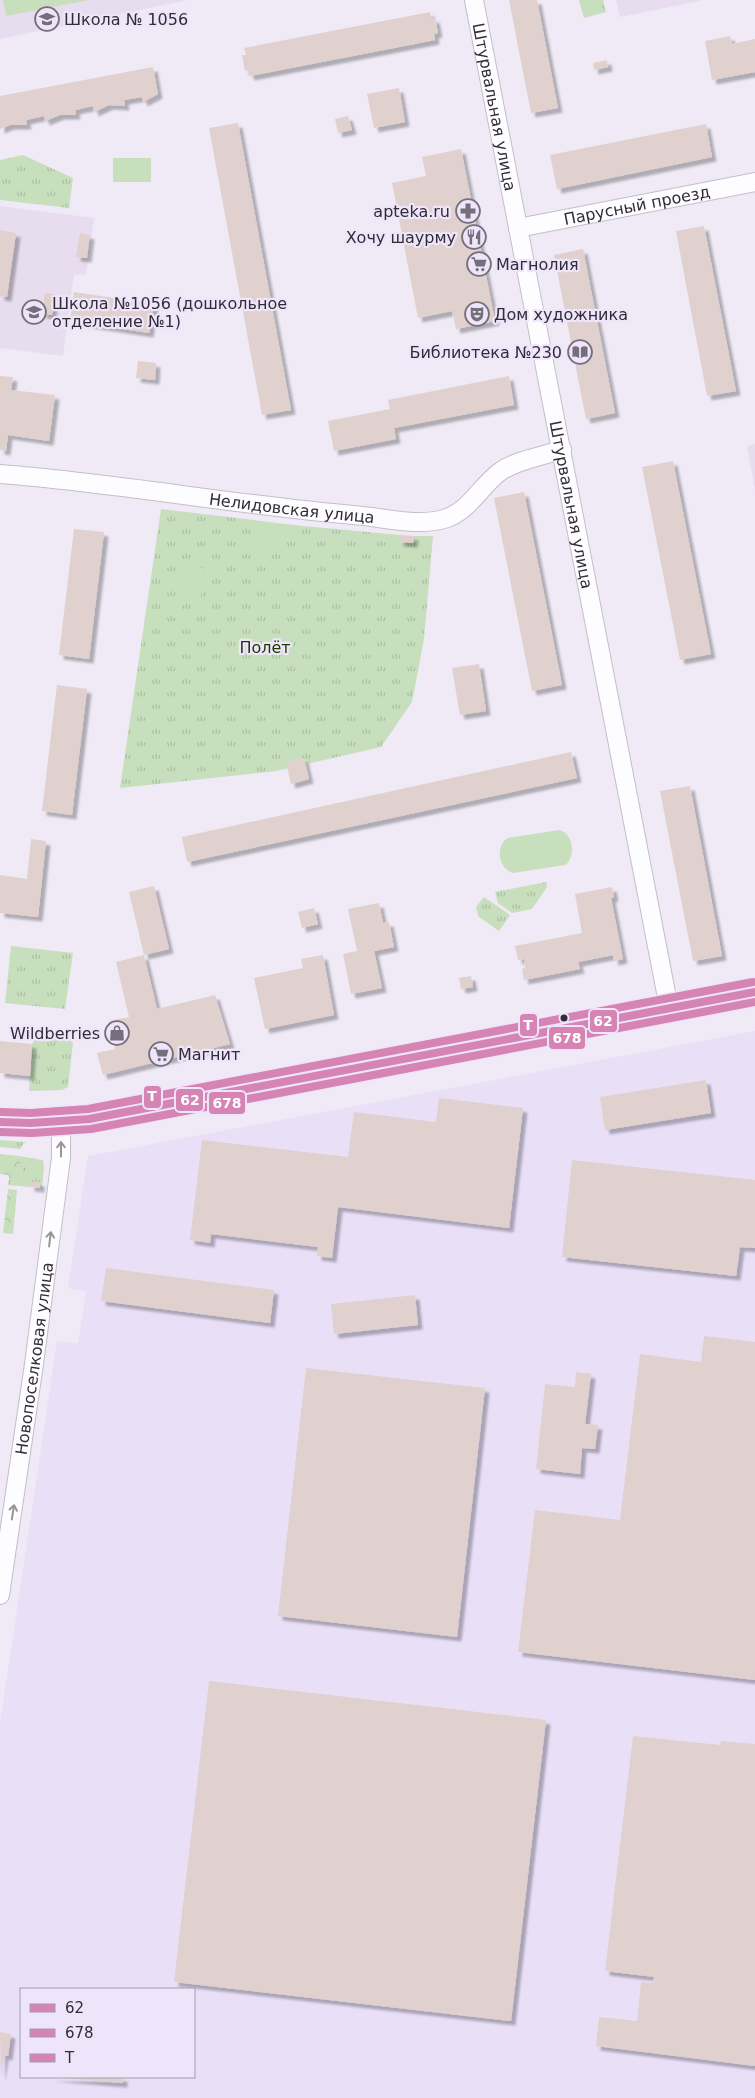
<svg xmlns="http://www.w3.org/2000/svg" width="755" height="2098" font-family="'DejaVu Sans',sans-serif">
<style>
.built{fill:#e9e0f8;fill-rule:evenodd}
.education{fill:#e7ddee}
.grass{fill:url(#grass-tufts)}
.forest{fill:url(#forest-crowns)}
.pitch{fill:#c7dfbd}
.building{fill:#e0d0ce;filter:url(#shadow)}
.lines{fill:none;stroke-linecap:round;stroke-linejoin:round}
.minor-casing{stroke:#c3bfc9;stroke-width:20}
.secondary-casing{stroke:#c3bfc9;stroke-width:28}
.minor{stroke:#fdfcfe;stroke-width:18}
.secondary{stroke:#fdfcfe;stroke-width:25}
.bus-1-casing{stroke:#eee5fb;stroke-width:11}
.bus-2-casing{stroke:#eee5fb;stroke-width:11}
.bus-3-casing{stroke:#eee5fb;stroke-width:11}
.bus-1{stroke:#d684b3;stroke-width:8}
.bus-2{stroke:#d684b3;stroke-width:8}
.bus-3{stroke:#d684b3;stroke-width:8}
.oneway{stroke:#97949a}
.bus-dot{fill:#312d37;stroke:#eee5fb;stroke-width:2}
.labels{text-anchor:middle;stroke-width:4.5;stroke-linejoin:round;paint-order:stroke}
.poi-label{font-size:16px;fill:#312d37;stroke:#eee5fb;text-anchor:start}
.street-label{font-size:16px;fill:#312d37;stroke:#eee5fb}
.park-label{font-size:16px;fill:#1a3b01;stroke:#eee5fb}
.line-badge{stroke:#eee5fb;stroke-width:2}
.badge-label{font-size:14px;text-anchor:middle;font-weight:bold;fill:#fff}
</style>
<defs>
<pattern id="grass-tufts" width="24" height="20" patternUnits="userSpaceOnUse" patternTransform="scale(1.25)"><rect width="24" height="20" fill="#c7dfbd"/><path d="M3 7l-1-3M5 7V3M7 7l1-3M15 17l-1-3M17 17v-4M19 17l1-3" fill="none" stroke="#abc0a3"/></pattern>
<pattern id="forest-crowns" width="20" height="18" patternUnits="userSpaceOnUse" patternTransform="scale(1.25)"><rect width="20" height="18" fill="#c7dfbd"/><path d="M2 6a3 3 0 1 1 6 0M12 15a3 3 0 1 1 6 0" fill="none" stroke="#abc0a3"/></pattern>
<filter id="shadow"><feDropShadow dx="4.5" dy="4.5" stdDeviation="1" flood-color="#0004"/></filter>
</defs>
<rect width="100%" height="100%" fill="#efeaf6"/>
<path class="built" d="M755,1031v1067h-755v-375l57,-382 21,2 8,-51 -18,-4 20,-132zM21,1989h173v88h-173z"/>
<g class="education">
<path d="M0,0h188l-188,39z"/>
<path d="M616,0h88l-84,17z"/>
<path d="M0,206l94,12 -8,57 -12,-1 -11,82 -63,-8z"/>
<path d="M755,444v46l-8,-44z"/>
</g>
<g class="grass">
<path d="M579,0h24l3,12 -22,6z"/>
<path d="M23,155l50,23 -4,30 -69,-8v-40z"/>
<path d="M161,509l142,17 97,9v6l14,-5h19l-9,103 -12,63 -31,45 -105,24 -156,17z"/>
<path d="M546,882l1,5 -15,22 -20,4 -14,-10 -3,-11z"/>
<path d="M484,897l26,18 -11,16 -21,-15 -2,-9z"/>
<path d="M11,946l62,7 -8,56 -60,-6z"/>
<path d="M39,1034l25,2 9,7 -5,44 -6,3 -33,1 3,-47z"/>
<path d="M0,1140l25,2 -5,7 -20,-2z"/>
<path d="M19,1156l24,4 1,6 -2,23 -2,-1v-5l-10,-1v5l-22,-2 1,-5 11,-1 2,-9z"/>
</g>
<g class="forest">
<path d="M0,1154l19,2 3,14 -2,9 -11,1v-5l-9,-1z"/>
<path d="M8,1189l9,1 -4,44 -10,-1z"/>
</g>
<g class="pitch">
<path d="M3,0h86l-83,16z"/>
<rect x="113" y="158" width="38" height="24"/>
<path d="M257,526l29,4 -2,20 -29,-3z"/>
<path d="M180,565l25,3 -5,35 -24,-3z"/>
<path d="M559,830c14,3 18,26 6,35l-52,8c-15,-4 -18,-28 -5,-35z"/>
</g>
<g class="building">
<path d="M509,0h28l21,108 -27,5z"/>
<path d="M430,12l1,7 4,-1 3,15 -4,1 1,6 -185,36 -2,-6 -3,1 -3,-16h4l-2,-7z"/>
<path d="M730,36l2,8 23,-5v33l-43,8 -7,-39z"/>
<path d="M607,60l1,7 -14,3 -1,-7z"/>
<path d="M153,67l5,27 -15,8 -1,-5 -18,3 1,6 -16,-1 -15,7 -1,-6 -18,4 1,5h-16l-15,6 -1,-5 -18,4 1,5h-17l-10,4v-33z"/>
<path d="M399,88l6,34 -31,6 -7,-34z"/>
<path d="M348,116l4,14 -14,3 -3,-14z"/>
<path d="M238,123l53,287 -29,5 -53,-287z"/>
<path d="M706,124l6,33 -155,32 -7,-34z"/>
<path d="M461,149l34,172 -39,8 -4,-18 -34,7 -26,-135 34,-7 -4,-19z"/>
<path d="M704,226l32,165 -29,5 -31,-165z"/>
<path d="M0,230l16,3 -9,64 -7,-1z"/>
<path d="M80,233l10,2 -3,23 -11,-1z"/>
<path d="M583,249l32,164 -29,6 -32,-164z"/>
<path d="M74,292l80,12 -5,29 -79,-12z"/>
<path d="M45,293l9,1 -2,21 -10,-1z"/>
<path d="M138,361l18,2 -1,17 -19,-2z"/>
<path d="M0,376l13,1 -2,13 44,5 -6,46 -41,-6 -2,16 -6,-1z"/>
<path d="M509,376l5,29 -120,23 2,11 -62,12 -6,-30 62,-12 -2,-9z"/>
<path d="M673,461l38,193 -31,6 -38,-193z"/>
<path d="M524,492l38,193 -30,6 -38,-193z"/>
<path d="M74,529l30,3 -15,127 -30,-4z"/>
<path d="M400,535l14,1 -1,7 -14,-1z"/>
<path d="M479,664l7,47 -26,4 -8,-47z"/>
<path d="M57,685l30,4 -15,126 -30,-4z"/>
<path d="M571,752l6,26 -390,84 -5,-25z"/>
<path d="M304,758l5,21 -18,5 -5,-22z"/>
<path d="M690,786l32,170 -29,5 -33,-170z"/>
<path d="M31,839l15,2 -8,76 -38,-4v-38l27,4z"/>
<path d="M154,886l15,63 -25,6 -15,-63z"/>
<path d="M612,887l2,10 -3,1 12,61 -9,2 -1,-6 -35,7 2,7 -56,11 -2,-11 3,-1 -1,-9 -6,1 -3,-14 67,-13 -7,-39z"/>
<path d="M379,903l4,20 6,-1 5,25 -20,4 8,37 -31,6 -8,-40 14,-3 -9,-42z"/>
<path d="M314,908l4,16 -16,4 -4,-16z"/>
<path d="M144,955l13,54 58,-14 15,49 -127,31 -6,-22 18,-4 -6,-28 20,-4 -13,-55z"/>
<path d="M323,955l11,60 -69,14 -11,-51 49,-10 -2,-9z"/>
<path d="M471,976l2,11 -12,2 -2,-11z"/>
<path d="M0,1041l32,3 -2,32 -30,-3z"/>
<path d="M706,1080l5,33 -106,17 -5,-33z"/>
<path d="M439,1098l84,10 -14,120 -171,-21 -6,51 -15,-2 1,-9 -107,-13 -1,9 -20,-3 12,-100 146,17 6,-45 82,10z"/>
<path d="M572,1160l183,20v68l-15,-1 -4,29 -174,-19z"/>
<path d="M30,1182h10v6l-10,-1z"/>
<path d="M106,1268l168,22 -4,33 -169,-22z"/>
<path d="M415,1295l3,30 -84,9 -3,-30z"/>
<path d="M704,1336l51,6v338l-237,-28 17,-142 85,10 20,-166 61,8z"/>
<path d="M306,1368l179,20 -28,249 -179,-21z"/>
<path d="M576,1372l15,2 -6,50 13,1 -3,24 -13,-1 -2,26 -44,-5 9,-85 30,3z"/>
<path d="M209,1681l337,39 -35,301 -337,-39z"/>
<path d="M633,1736l87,9 1,-4 34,3v322l-159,-20 3,-29 38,4 4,-39 12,1 1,-6 -49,-6z"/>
<path d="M0,2032l11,2 -3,22 -4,-1 -3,22z"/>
<path d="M49,2077h74v6z"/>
</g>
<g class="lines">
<g class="minor-casing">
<g id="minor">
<path id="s1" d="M474,0l195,1008"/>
<path id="s2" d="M518,228l237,-46"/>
<path id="s3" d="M0,474c118,9 235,31 353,41 29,2 63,12 91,4 25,-7 37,-34 57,-48 18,-12 41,-14 61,-22"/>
<path id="s4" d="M0,1595l34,-231 27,-206v-36"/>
</g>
</g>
<g class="secondary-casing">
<path id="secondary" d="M0,1122l31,1 58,-4 666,-127"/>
</g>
<use href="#minor" class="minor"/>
<use href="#secondary" class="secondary"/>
<g class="bus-1-casing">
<path id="bus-1" d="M0,1122l31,1 58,-4 666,-127"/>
</g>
<g class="bus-2-casing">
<path id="bus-2" d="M0,1132l32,1 59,-4 664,-127"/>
</g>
<g class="bus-3-casing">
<path id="bus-3" d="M0,1112l31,1 57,-4 665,-127"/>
</g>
<use href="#bus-1" class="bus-1"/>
<use href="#bus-2" class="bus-2"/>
<use href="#bus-3" class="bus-3"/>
</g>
<defs><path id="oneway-shaft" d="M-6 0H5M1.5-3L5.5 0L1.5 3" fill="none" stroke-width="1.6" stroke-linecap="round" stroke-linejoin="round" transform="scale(1.25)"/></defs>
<g class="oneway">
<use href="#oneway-shaft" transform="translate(61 1149) rotate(-90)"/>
<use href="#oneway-shaft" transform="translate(50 1239) rotate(-83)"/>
<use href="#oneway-shaft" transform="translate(13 1512) rotate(-81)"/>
</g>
<defs>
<g id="school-ring" transform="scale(1.25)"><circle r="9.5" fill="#eee5fb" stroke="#746f7a" stroke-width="1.5"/><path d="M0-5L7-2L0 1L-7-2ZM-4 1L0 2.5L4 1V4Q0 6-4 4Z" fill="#746f7a"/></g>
<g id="pharmacy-ring" transform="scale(1.25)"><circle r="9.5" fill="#eee5fb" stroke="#746f7a" stroke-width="1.5"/><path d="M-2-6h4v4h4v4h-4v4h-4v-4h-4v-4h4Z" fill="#746f7a"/></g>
<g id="restaurant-ring" transform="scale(1.25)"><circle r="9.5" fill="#eee5fb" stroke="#746f7a" stroke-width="1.5"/><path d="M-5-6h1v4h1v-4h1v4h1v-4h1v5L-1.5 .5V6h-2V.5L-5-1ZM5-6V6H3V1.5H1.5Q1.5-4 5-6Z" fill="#746f7a"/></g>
<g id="supermarket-ring" transform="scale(1.25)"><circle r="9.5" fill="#eee5fb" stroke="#746f7a" stroke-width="1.5"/><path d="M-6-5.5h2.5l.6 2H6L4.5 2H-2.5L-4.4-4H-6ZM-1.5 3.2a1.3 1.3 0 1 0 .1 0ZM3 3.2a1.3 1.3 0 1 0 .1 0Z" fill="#746f7a"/></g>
<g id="theatre-ring" transform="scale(1.25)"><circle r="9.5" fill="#eee5fb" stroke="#746f7a" stroke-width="1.5"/><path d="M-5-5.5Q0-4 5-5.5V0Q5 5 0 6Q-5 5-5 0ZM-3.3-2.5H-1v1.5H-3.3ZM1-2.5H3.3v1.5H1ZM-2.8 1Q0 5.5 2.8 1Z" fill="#746f7a"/></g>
<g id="library-ring" transform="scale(1.25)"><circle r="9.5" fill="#eee5fb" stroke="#746f7a" stroke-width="1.5"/><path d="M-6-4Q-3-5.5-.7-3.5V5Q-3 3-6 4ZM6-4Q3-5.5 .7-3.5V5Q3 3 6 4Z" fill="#746f7a"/></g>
<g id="shop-ring" transform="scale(1.25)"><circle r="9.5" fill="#eee5fb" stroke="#746f7a" stroke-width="1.5"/><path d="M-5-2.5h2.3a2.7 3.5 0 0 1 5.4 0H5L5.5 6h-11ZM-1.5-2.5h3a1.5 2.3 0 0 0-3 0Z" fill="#746f7a"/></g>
</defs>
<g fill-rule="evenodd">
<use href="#school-ring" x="47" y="19"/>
<use href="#pharmacy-ring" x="468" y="211"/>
<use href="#restaurant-ring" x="474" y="237"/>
<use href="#supermarket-ring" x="479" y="264"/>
<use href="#school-ring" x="34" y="312"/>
<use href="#theatre-ring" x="477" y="314"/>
<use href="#library-ring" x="580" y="352"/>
<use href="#shop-ring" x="117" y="1033"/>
<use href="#supermarket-ring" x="161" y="1054"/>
</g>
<circle class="bus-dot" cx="564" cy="1018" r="4.5"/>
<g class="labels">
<g class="poi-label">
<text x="64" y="25">Школа № 1056</text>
<text x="450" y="217" text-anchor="end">apteka.ru</text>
<text x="456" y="243" text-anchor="end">Хочу шаурму</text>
<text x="496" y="270">Магнолия</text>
<text x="52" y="309">Школа №1056 (дошкольное<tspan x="52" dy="18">отделение №1)</tspan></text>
<text x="494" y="320">Дом художника</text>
<text x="562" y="358" text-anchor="end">Библиотека №230</text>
<text x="100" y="1039" text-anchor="end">Wildberries</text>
<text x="178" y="1060">Магнит</text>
</g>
<g class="street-label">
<text dy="6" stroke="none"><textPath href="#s1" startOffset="109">Штурвальная улица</textPath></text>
<text dy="6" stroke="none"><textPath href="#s2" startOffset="121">Парусный проезд</textPath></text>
<text dy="6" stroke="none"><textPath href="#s1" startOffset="514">Штурвальная улица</textPath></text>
<text dy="6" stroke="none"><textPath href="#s3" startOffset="294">Нелидовская улица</textPath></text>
<text dy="6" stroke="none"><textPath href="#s4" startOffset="239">Новопоселковая улица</textPath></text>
</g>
<g class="park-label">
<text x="265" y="653">Полёт</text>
</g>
</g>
<g class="line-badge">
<rect x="589" y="1009" width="29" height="24" rx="5" fill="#d684b3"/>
<rect x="519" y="1013" width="19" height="24" rx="5" fill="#d684b3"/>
<rect x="548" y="1026" width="38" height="24" rx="5" fill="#d684b3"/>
<rect x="143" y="1085" width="19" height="24" rx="5" fill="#d684b3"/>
<rect x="175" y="1088" width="29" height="24" rx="5" fill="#d684b3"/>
<rect x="208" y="1091" width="38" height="24" rx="5" fill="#d684b3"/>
</g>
<g class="badge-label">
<text x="603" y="1026">62</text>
<text x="528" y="1030">Т</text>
<text x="567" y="1043">678</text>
<text x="152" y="1101">Т</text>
<text x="190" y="1105">62</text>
<text x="227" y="1108">678</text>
</g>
<rect x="20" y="1988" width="175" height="90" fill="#eee5fb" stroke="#a29bad"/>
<rect x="30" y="2004" width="25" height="8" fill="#d684b3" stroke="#a29bad"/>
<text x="65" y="2013" font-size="15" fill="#312d37">62</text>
<rect x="30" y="2029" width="25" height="8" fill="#d684b3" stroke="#a29bad"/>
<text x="65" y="2038" font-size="15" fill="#312d37">678</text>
<rect x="30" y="2054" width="25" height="8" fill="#d684b3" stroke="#a29bad"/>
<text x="65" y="2063" font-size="15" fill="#312d37">Т</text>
</svg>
